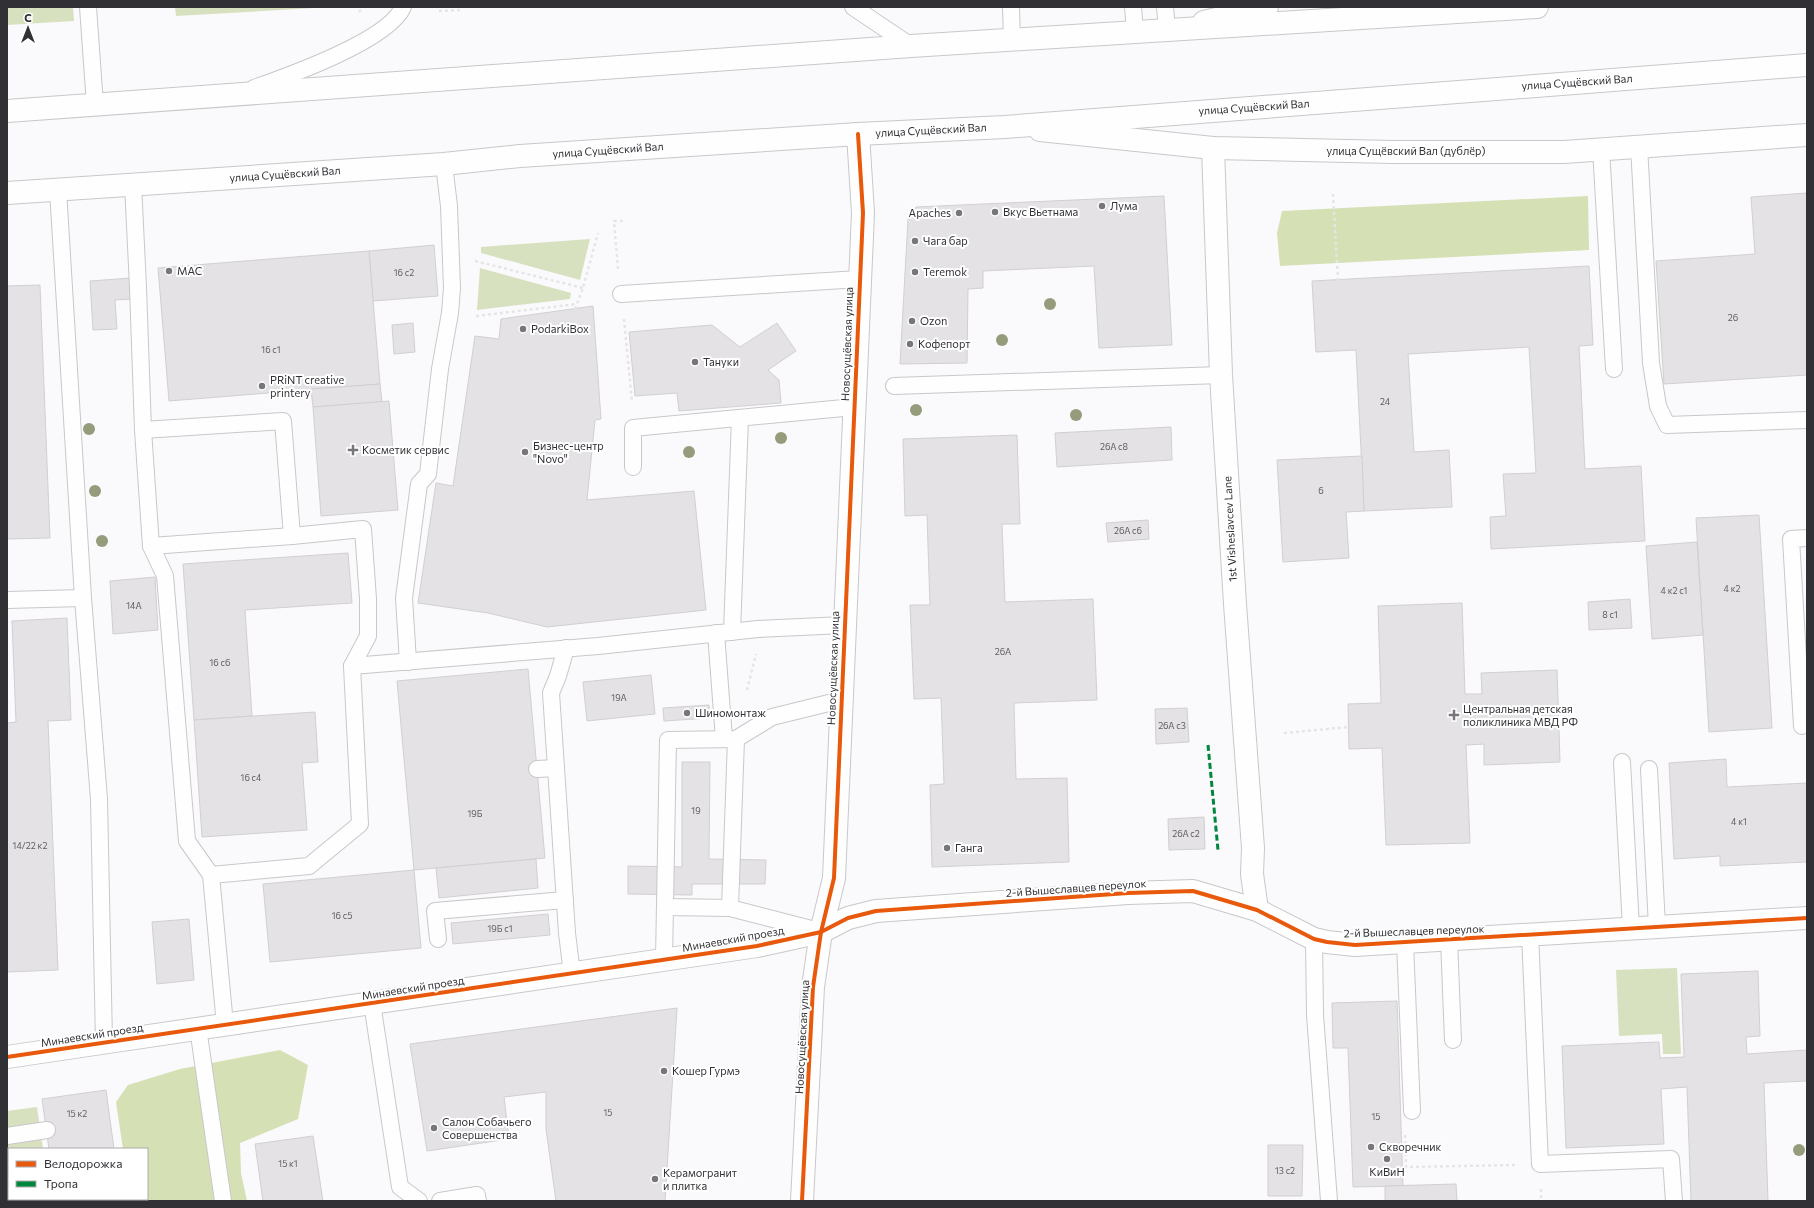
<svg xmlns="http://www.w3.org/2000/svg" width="1814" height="1208" font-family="Commissioner,sans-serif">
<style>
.green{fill:#d8e1bf}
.forest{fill:#d5e0b5}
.building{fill:#e4e2e4;stroke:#d2cfd2}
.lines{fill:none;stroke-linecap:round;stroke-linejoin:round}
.lane-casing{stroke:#c8c8ca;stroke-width:18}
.street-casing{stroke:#c8c8ca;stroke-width:24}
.secondary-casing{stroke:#c8c8ca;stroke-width:24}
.primary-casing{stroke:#c8c8ca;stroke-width:24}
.path{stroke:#e6e5e6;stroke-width:2.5;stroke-dasharray:3 3;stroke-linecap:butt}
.lane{stroke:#fefeff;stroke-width:16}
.street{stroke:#fefeff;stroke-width:22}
.secondary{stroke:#fefeff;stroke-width:22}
.primary{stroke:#fefeff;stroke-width:22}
.quiet{stroke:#00873e;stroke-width:3;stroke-dasharray:6 3;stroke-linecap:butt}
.cycleway-casing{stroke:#fff;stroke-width:6}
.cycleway{stroke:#e8590c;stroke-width:4}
.tree{fill:#959c7c}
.poi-dot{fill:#77767b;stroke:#fff;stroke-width:1.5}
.labels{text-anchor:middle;stroke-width:4;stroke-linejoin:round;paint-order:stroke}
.number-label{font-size:9px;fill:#5f5e62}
.street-label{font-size:11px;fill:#313035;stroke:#fff}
.poi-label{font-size:11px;fill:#313035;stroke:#fff;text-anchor:start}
</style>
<rect width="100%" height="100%" fill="#faf9fc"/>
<g class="green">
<path d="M7,7h66l1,14 -67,4z"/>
<path d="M175,7h157l-156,9z"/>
<path d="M590,239l-10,41 -99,-27v-6z"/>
<path d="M480,268l91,25 -1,6 -93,11z"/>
<path d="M1677,968l4,86h-18l-1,-20 -43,2 -3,-66z"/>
<path d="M37,1107l6,42h-34v50h41v2h-43v-90z"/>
</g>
<g class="forest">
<path d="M1588,196l1,54 -309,16 -3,-33 5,-22z"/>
<path d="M280,1050l28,15 -10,54 -58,24 1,30 6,28h-117v-2h17v-50h-24l-7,-47 12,-17 52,-16z"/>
</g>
<g class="building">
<path d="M1807,193v182l-143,9 -8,-123 99,-7 -4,-57z"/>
<path d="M1164,196l8,149 -73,3 -5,-82 -111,5v17l-15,1 -1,74 -67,1 8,-145 8,-12z"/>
<path d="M434,245l4,51 -65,5 -4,-50z"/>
<path d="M369,251l11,133 -211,17 -11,-133z"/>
<path d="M1589,266l4,79 -14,1 6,123 56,-3 4,75 -154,8 -1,-32 16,-1 -3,-42 33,-1 -7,-126 -121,7 6,98 35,-2 3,57 -88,4 -8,-161 -40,2 -4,-71z"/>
<path d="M131,278l2,21 -18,1 2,29 -24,1 -3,-49z"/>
<path d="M40,285l10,253 -43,1v-253z"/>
<path d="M593,306l8,113 -6,1 -8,80 107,-9 12,119 -159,17 -59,-14 -70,-10 18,-120 17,3 22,-150 24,3 2,-20z"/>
<path d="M413,323l2,29 -21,2 -2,-29z"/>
<path d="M777,323l19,28 -28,19 11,10 2,23 -102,8 -2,-18 -42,3 -6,-64 83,-7 28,22z"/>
<path d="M380,384l2,18 -69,5 -2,-18z"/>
<path d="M389,401l9,109 -77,6 -8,-109z"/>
<path d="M1171,427l1,33 -115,7 -2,-34z"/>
<path d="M1017,435l3,89h-18l3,78 88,-3 4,101 -83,3 2,76 51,-1 2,84 -137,5 -2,-82 14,-1 -3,-86 -27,1 -4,-94h20l-3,-90 -22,1 -2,-77z"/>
<path d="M1362,456l2,55 -18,1 3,46 -66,4 -6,-102z"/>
<path d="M1759,515l13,213 -63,4 -13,-214z"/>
<path d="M1148,520l1,19 -41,3 -2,-19z"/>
<path d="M1697,542l6,93 -51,4 -6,-93z"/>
<path d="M348,553l4,50 -107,7 7,106 -58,4 -11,-156z"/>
<path d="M155,577l3,53 -45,4 -3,-53z"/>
<path d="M1630,599l2,29 -43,2 -1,-28z"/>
<path d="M1462,603l3,91h17l-1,-21 76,-3 3,92 -76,3v-21l-18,1 4,98 -84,2 -4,-97 -33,1 -1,-45 33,-1 -3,-97z"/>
<path d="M67,618l4,102 -23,1 10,249 -51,2v-249l9,-1 -4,-101z"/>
<path d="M528,669l17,189 -131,12 -17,-189z"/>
<path d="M651,675l4,39 -68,7 -4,-39z"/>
<path d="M709,705l1,13 -46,3 -1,-13z"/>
<path d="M1187,708l2,34 -33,2 -1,-35z"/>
<path d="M315,712l3,50 -16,1 5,67 -105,7 -8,-117z"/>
<path d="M1726,759l1,28 80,-4v79l-87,4v-10l-46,3 -5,-96z"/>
<path d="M682,762h28l-1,97 57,1 -1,24h-73v11l-64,-1v-28l54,1z"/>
<path d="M1204,817l1,32 -36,1 -1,-31z"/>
<path d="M536,859l2,29 -99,10 -3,-30z"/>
<path d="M414,870l7,78 -151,14 -7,-78z"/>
<path d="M548,914l2,21 -97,9 -2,-21z"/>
<path d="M189,919l5,61 -37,4 -5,-62z"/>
<path d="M1758,971l2,65 -14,1 1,17 60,-4v31l-43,2 4,118h-77l-4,-114 -26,2 3,55 -98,4 -4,-102 97,-4 1,16 24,-1 -3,-83z"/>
<path d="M1397,1001l6,185 -50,1 -5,-139h-15l-1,-45z"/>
<path d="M677,1008l-12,193h-109l-10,-72v-37l-42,5 5,42 -82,12 -17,-107z"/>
<path d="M106,1090l8,59h-65l-7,-50z"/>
<path d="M313,1136l10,65h-60l-8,-57z"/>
<path d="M1268,1145h35l-1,51h-34z"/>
<path d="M1456,1184l1,17h-72v-15z"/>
<path d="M57,1199h64l1,2h-65z"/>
</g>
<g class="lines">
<g class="lane-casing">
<g id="lane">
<path d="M88,7l7,98"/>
<path d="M853,7l58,39"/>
<path d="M1011,7l1,33"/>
<path d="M1133,7l2,25"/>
<path d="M1165,7l2,23"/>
<path d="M254,88c34,-12 135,-48 149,-81"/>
<path d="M1639,146l12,217 7,43 9,19 140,-5"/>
<path d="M1601,149l13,220"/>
<path d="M133,184l5,103 5,143 140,-9 9,115"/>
<path d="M58,190l25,408 16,201 5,243"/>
<path d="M621,294l238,-15"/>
<path d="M894,386l327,-11"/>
<path d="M143,430l8,116 14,30 22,265 24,34 14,150"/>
<path d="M633,467v-39l221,-21"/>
<path d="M151,546l141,-10 71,-7 5,70v37l-16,30"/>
<path d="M7,600l76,-2"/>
<path d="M732,632l8,-214"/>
<path d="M716,633l8,106"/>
<path d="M408,662l-4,-64 15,-114 9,-10 12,-105 10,-56 2,-25 -3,-82 -5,-42"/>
<path d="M1802,726l-11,-187 16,-1"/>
<path d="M1622,762l9,166"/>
<path d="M556,768l-5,-75 7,-17 8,-28"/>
<path d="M537,769l19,-1 11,165 5,41"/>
<path d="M1649,769l8,158"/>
<path d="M211,875l98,-9 51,-42 -8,-158 246,-20 160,-17 86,-4"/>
<path d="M666,907l64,1 89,23"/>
<path d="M730,908l6,-169"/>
<path d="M1530,934l10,230 131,-5 3,42"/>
<path d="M438,939l-3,-28 130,-11"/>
<path d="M1314,939l1,76 14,186"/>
<path d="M1449,940l4,100"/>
<path d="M1405,943l7,168"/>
<path d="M664,960l4,-220 68,-1 36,-22 69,-17"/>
<path d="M372,1003l28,184 19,14"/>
<path d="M198,1028l25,173"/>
<path d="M7,1136l40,-6"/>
<path d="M440,1201l37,-6 1,6"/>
</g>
</g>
<g class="street-casing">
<g id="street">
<path d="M1213,148l8,227 14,229 18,244 -1,26 5,36"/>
<path d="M7,1057l750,-111 64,-14 27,-14 28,-7 252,-18 65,-2 64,19 57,29 13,3 28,3 452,-27"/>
<path d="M802,1201l11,-214 8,-55 13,-54 29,-665 -5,-79"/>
</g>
</g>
<g class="secondary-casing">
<g id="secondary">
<path d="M1204,22l63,-15"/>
<path d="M1040,130l173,18 179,4h172l243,-17"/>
</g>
</g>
<g class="primary-casing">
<g id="primary">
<path d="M7,111l904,-65 626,-39"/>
<path d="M7,193l437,-29 76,-8 338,-22 147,-7 802,-62"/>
</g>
</g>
<g class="path">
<path d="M439,11l21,-1"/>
<path d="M359,12l4,-5"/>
<path d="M1333,194l5,86"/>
<path d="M475,261l108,27"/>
<path d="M618,269l-4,-48h11"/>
<path d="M575,309l8,-21 15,-55"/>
<path d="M476,316l101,-12"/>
<path d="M624,319l8,83"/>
<path d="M747,690l9,-36"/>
<path d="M1284,733l65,-6"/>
<path d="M1405,1135l1,32 109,-2"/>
<path d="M1541,1189v12"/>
</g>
<use href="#lane" class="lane"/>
<use href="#street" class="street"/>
<use href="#secondary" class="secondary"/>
<use href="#primary" class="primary"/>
<path class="quiet" d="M1208,745l10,105"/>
<g class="cycleway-casing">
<g id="cycleway">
<path d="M7,1057l750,-111 64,-14 27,-14 28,-7 252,-18 65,-2 64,19 57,29 13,3 28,3 452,-27"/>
<path d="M802,1201l11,-214 8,-55 13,-54 29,-665 -5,-79"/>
</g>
</g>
<use href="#cycleway" class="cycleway"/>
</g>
<g class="tree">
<circle cx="1050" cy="304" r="6"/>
<circle cx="1002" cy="340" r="6"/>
<circle cx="916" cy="410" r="6"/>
<circle cx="1076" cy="415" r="6"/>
<circle cx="89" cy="429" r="6"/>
<circle cx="781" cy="438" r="6"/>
<circle cx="689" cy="452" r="6"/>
<circle cx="95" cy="491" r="6"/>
<circle cx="102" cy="541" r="6"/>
<circle cx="1799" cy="1150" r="6"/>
</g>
<g class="poi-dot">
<circle cx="1102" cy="206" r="4"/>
<circle cx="995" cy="212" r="4"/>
<circle cx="959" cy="213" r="4"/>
<circle cx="915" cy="241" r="4"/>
<circle cx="169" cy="271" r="4"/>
<circle cx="915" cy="272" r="4"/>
<circle cx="912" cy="321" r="4"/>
<circle cx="523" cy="329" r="4"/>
<circle cx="910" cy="344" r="4"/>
<circle cx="695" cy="362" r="4"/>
<circle cx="262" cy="386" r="4"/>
<path d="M351 444h4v4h4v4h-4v4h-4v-4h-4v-4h4z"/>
<circle cx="525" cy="452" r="4"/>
<circle cx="687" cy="713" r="4"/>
<path d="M1452 709h4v4h4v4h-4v4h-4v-4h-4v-4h4z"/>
<circle cx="947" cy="848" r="4"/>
<circle cx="664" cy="1071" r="4"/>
<circle cx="434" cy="1128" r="4"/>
<circle cx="1371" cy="1147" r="4"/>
<circle cx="1387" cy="1159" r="4"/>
<circle cx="655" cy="1179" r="4"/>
</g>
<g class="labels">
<g class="number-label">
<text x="404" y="276">16 с2</text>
<text x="1733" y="321">26</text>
<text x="271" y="353">16 с1</text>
<text x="1385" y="405">24</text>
<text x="1114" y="450">26А с8</text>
<text x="1321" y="494">6</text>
<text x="1128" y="534">26А с6</text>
<text x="1732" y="592">4 к2</text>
<text x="1674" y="594">4 к2 с1</text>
<text x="134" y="609">14А</text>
<text x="1610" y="618">8 с1</text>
<text x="1003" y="655">26А</text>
<text x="220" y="666">16 с6</text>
<text x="619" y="701">19А</text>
<text x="1172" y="729">26А с3</text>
<text x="251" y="781">16 с4</text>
<text x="696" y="814">19</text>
<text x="475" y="817">19Б</text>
<text x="1739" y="825">4 к1</text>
<text x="1186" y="837">26А с2</text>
<text x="30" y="849">14/22 к2</text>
<text x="342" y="919">16 с5</text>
<text x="500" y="932">19Б с1</text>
<text x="608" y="1116">15</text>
<text x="77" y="1117">15 к2</text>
<text x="1376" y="1120">15</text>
<text x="288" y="1167">15 к1</text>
<text x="1285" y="1174">13 с2</text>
</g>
<g class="street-label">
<text transform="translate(1577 82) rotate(-4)" y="4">улица Сущёвский Вал</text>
<text transform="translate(1254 107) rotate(-4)" y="4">улица Сущёвский Вал</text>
<text transform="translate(931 130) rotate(-3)" y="4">улица Сущёвский Вал</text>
<text transform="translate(608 150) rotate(-4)" y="4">улица Сущёвский Вал</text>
<text x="1406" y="155">улица Сущёвский Вал (дублёр)</text>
<text transform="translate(285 174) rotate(-4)" y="4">улица Сущёвский Вал</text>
<text transform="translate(847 344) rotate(-88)" y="4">Новосущёвская улица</text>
<text transform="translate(1230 529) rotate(-93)" y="4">1st Visheslavcev Lane</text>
<text transform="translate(833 668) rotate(-88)" y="4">Новосущёвская улица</text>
<text transform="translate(1076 888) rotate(-4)" y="4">2-й Вышеславцев переулок</text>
<text transform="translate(1414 931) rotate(-2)" y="4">2-й Вышеславцев переулок</text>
<text transform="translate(733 939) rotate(-10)" y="4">Минаевский проезд</text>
<text transform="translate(413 988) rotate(-9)" y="4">Минаевский проезд</text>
<text transform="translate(92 1035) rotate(-9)" y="4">Минаевский проезд</text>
<text transform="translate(802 1037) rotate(-87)" y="4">Новосущёвская улица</text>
</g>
<g class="poi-label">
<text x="1110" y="210">Лума</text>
<text x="1003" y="216">Вкус Вьетнама</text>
<text x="951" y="217" text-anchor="end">Apaches</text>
<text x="923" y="245">Чага бар</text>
<text x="177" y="275">MAC</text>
<text x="923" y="276">Teremok</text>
<text x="920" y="325">Ozon</text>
<text x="531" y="333">PodarkiBox</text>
<text x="918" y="348">Кофепорт</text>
<text x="703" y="366">Тануки</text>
<text x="270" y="384">PRiNT creative<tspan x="270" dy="13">printery</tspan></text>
<text x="533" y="450">Бизнес-центр<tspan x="533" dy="13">"Novo"</tspan></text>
<text x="362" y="454">Косметик сервис</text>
<text x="1463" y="713">Центральная детская<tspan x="1463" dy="13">поликлиника МВД РФ</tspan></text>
<text x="695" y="717">Шиномонтаж</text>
<text x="955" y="852">Ганга</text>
<text x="672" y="1075">Кошер Гурмэ</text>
<text x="442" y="1126">Салон Собачьего<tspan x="442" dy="13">Совершенства</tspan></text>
<text x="1379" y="1151">Скворечник</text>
<text x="1387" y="1176" text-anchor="middle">КиВиН</text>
<text x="663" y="1177">Керамогранит<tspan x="663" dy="13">и плитка</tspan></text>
</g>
</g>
<rect width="1814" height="1208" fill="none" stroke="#313035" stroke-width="16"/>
<rect x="8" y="1148" width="140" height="52" fill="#ffffff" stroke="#adacae"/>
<rect x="16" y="1161" width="20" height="6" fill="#e8590c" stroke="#adacae"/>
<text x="44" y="1168" font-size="12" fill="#313035">Велодорожка</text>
<rect x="16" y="1181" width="20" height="6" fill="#00873e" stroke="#adacae"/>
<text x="44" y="1188" font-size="12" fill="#313035">Тропа</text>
<g transform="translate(28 28)" stroke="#ffffff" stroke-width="3" paint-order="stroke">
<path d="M0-3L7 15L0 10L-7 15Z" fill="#313035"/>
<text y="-6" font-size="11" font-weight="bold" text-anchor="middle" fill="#313035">С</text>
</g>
</svg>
